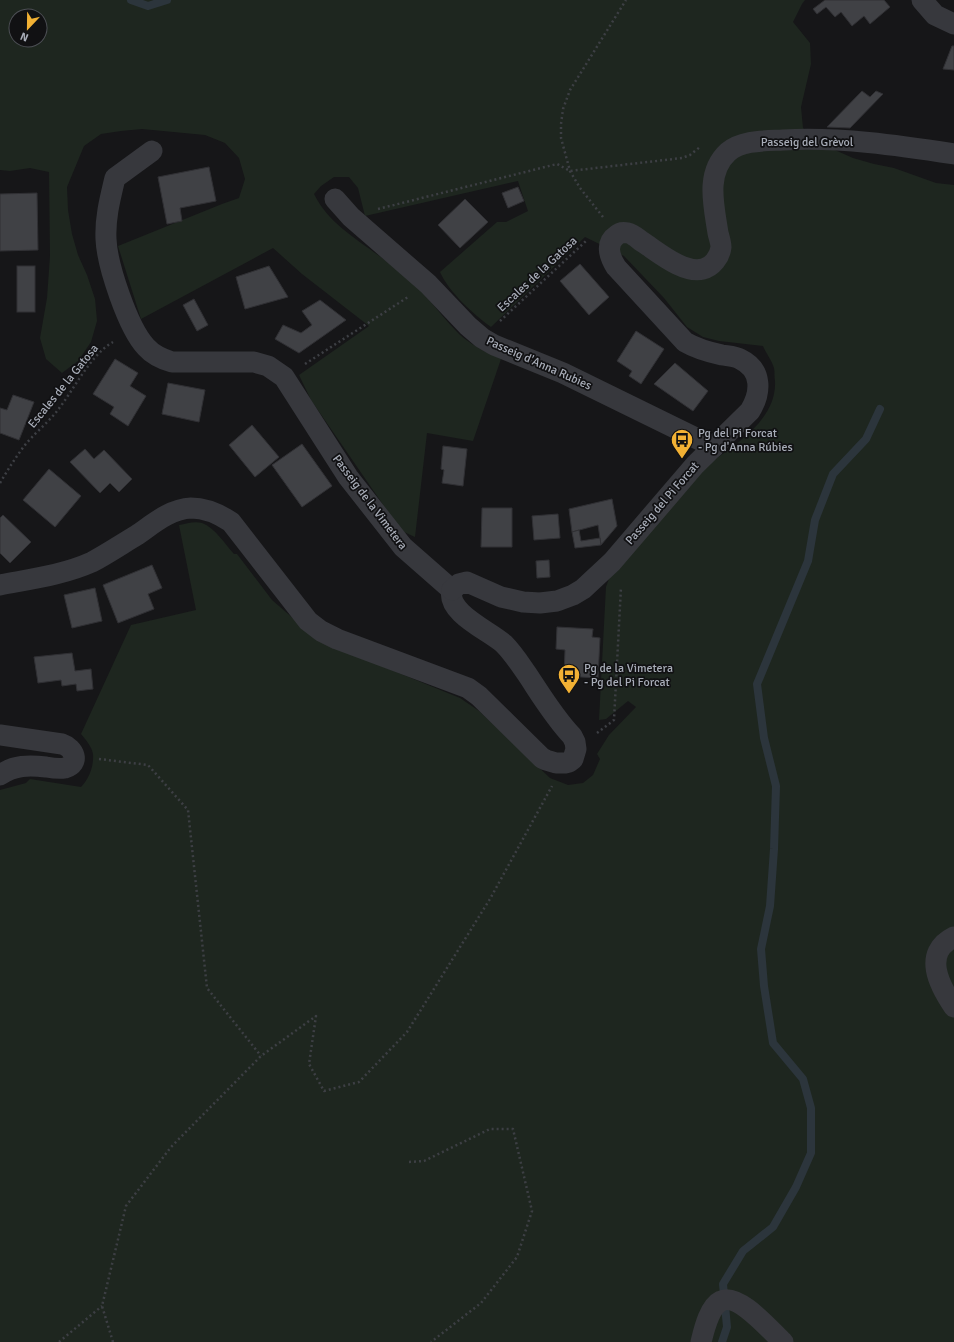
<svg xmlns="http://www.w3.org/2000/svg" width="954" height="1342" font-family="Signika,sans-serif">
<style>
.green{fill:#1e261f;fill-rule:evenodd}
.lines{fill:none;stroke-linecap:round;stroke-linejoin:round}
.stream{stroke:#2c353c;stroke-width:8}
.building{fill:#404145;stroke:#303034}
.path{stroke:#3d3f44;stroke-width:2.5;stroke-dasharray:2 3;stroke-linecap:butt}
.minor{stroke:#37383d;stroke-width:21}
.labels{text-anchor:middle;stroke-width:3.5;stroke-linejoin:round;paint-order:stroke}
.street-label{font-size:12px;fill:#a8adb8;stroke:#111113}
.poi-label{font-size:12px;fill:#a8adb8;stroke:#111113;text-anchor:start}
</style>
<rect width="100%" height="100%" fill="#161618"/>
<path class="green" d="M0,0h805l-3,4 -9,18 17,21 1,21 -10,43 2,21 16,15 34,15 21,6 20,4 42,15 18,2v1157h-954v-552l26,-7 4,-4 51,8c8,-8 13,-21 12,-33 -1,-7 -7,-14 -12,-20l50,-109 65,-15 -17,-85c7,-1 15,-4 23,-2 13,5 23,21 32,31h3l35,46 30,26 33,21 125,51 19,13 71,67 18,7 15,-2 10,-8 7,-16 -3,-5 12,-19 27,-28 -8,-6 -22,18 -7,1 7,-133 4,-11 101,-114c27,-19 66,-44 64,-81 -1,-4 0,-9 -1,-13 -2,-7 -8,-15 -11,-22l-44,-5 -16,-4 -16,-10 -23,-29 -40,-42 -39,-19 -94,90c-17,-12 -43,-36 -51,-55l57,-50h9l22,-11 -10,-30 -153,35 -7,-28 -9,-11h-15l-13,9 -7,8c17,35 55,51 83,76 9,7 18,14 25,22 13,14 24,29 37,42 12,11 27,18 42,25l-28,82 -46,-8 -12,104 -11,-5 -9,-10 -84,-122 -12,-25 70,-49 -67,-52 -29,-26 -132,71 -23,-73 104,-42 17,-6 6,-19 -6,-21 -14,-15 -20,-8 -63,-6 -21,2 -20,3 -17,12 -17,41 1,23 4,24 6,21 9,20 8,24 2,22 -6,21 -13,19 -16,12 -16,-14 -6,-21 7,-40 3,-42 -1,-84 -19,-4 -20,3 -10,-1zM16,16h24v24h-24z"/>
<g class="lines">
<g class="stream">
<path d="M131,0l17,6 19,-6"/>
<path d="M722,1342l5,-15 -4,-43 20,-33 30,-24 23,-40 15,-34v-45l-8,-29 -30,-36 -9,-57 -3,-37 9,-43 4,-57 2,-63 -12,-48 -7,-54 51,-123 7,-41 18,-46 33,-35 14,-30"/>
</g>
</g>
<g class="building">
<path d="M825,0h59l6,7 -20,17 -6,-8 -12,10 -11,-14 -6,5 -9,-10 -9,7 -4,-5z"/>
<path d="M952,46h2v24l-11,-1z"/>
<path d="M862,91l8,6 6,-6 7,3 -33,34 -23,-1z"/>
<path d="M209,167l7,34 -36,7 2,13 -15,3 -9,-47z"/>
<path d="M518,187l6,14 -16,7 -6,-15z"/>
<path d="M37,193l1,57 -38,1v-57z"/>
<path d="M465,199l23,23 -28,26 -22,-23z"/>
<path d="M580,264l29,33 -20,18 -29,-34z"/>
<rect x="17" y="266" width="18" height="46"/>
<path d="M269,266l19,31 -43,12 -9,-32z"/>
<path d="M194,299l14,26 -11,6 -14,-26z"/>
<path d="M320,300l26,20 -47,33 -24,-14 8,-14 18,8 11,-8 -10,-14z"/>
<path d="M636,331l28,18 -23,35 -12,-8 3,-5 -15,-10z"/>
<path d="M115,359l23,14 -8,13 16,10 -18,30 -18,-12 4,-7 -21,-13z"/>
<path d="M675,363l33,28 -15,20 -39,-27z"/>
<path d="M168,383l37,7 -6,32 -37,-8z"/>
<path d="M13,395l21,7 -15,38 -19,-7v-25l7,2z"/>
<path d="M252,425l27,32 -24,20 -26,-32z"/>
<path d="M302,444l30,42 -30,21 -30,-42z"/>
<path d="M443,446l24,3 -4,37 -21,-3 2,-13 -3,-1z"/>
<path d="M85,449l9,10 10,-9 28,29 -13,13 -9,-9 -10,10 -30,-31z"/>
<path d="M49,469l32,27 -26,31 -32,-27z"/>
<path d="M612,499l5,27 -16,19 -3,-20 -26,7 -3,-23z"/>
<path d="M482,508h30v39h-31z"/>
<path d="M558,514l2,24 -26,2 -2,-24z"/>
<path d="M3,515l28,27 -21,21 -10,-10v-35z"/>
<path d="M579,530l2,11 19,-3 1,7 -26,3 -3,-16z"/>
<path d="M549,560l1,17 -13,1 -1,-17z"/>
<path d="M152,565l10,23 -14,6 6,15 -36,14 -15,-38z"/>
<path d="M95,588l7,33 -30,7 -8,-33z"/>
<path d="M557,627l36,2 -1,8 8,1 -2,40 -34,-2 1,-26 -9,-1z"/>
<path d="M72,653l3,18 16,-2 2,20 -16,2 -1,-7 -14,2 -1,-6 -23,3 -4,-26z"/>
</g>
<g class="lines">
<g class="path">
<path d="M378,209l179,-45 13,7 112,-13 8,-3 10,-8"/>
<path d="M603,217l-23,-29 -10,-17 -9,-33v-14l2,-15 7,-19 56,-90"/>
<path d="M500,321l86,-80"/>
<path d="M305,364l103,-67"/>
<path d="M0,483c7,-12 14,-23 22,-34 10,-14 25,-25 35,-38 17,-21 33,-56 56,-69"/>
<path d="M597,733l17,-13 7,-133"/>
<path d="M99,759l49,6 40,45 19,178 54,68"/>
<path d="M409,1162l15,-1 66,-32h23l19,82 -15,46 -36,46 -50,39"/>
<path d="M59,1342l43,-36"/>
<path d="M113,1342l-11,-36 24,-100 45,-59 90,-91 55,-40 -7,48 15,27 35,-9 48,-50 83,-133 62,-113"/>
</g>
<g class="minor">
<path d="M922,0l13,15 19,9"/>
<path d="M152,151l-37,27c-5,21 -10,40 -9,61 1,26 22,89 40,108 7,8 16,12 26,15h82l14,4 16,11 64,100 55,70 49,43"/>
<path d="M335,199l16,18 77,67 40,42 14,12 12,7 69,28 151,74"/>
<path d="M0,585c31,-6 63,-10 92,-23 15,-8 30,-18 45,-27 16,-11 33,-26 54,-27 15,0 28,6 40,14l77,99 13,10 16,8 131,49 11,8 63,62 4,2 10,3h9l4,-1 4,-3 3,-10 -1,-7 -3,-6c-18,-19 -31,-41 -45,-62 -7,-10 -14,-21 -23,-30 -14,-13 -58,-31 -52,-54"/>
<path d="M452,590l7,-6 8,-2 34,15 22,5 17,1 17,-2 16,-6 10,-6 29,-27 83,-97 55,-54c11,-18 13,-41 -10,-52 -5,-3 -12,-3 -18,-4 -14,-3 -25,-6 -37,-13l-69,-75c-7,-11 -11,-24 1,-32 3,-3 7,-3 11,-2 5,1 9,5 13,8 16,10 42,33 62,28 9,-2 17,-12 18,-22 0,-4 -2,-10 -3,-14 -4,-27 -13,-60 10,-81 14,-12 37,-11 55,-12 57,-3 114,5 171,14"/>
<path d="M0,735l62,9c12,4 19,19 3,24 -6,1 -13,0 -19,-1 -17,-2 -32,-2 -46,8"/>
<path d="M954,937c-32,16 -15,48 0,70"/>
<path d="M701,1342c3,-12 8,-35 20,-41 17,-9 50,30 62,41"/>
</g>
</g>
<defs>
<g id="bus-pin" transform="scale(1.15)"><path d="M0 17L-7.5 6A9.5 9.5 0 1 1 7.5 6Z" fill="#f2b134" stroke="#111113"/><path d="M-5-6H5V4H4V6H2V4H-2V6H-4V4H-5ZM-3.5-4V0h7V-4ZM-3.5 1.2v1.5H-2V1.2ZM2 1.2v1.5H3.5V1.2Z" fill="#111"/></g>
</defs>
<g fill-rule="evenodd">
<use href="#bus-pin" x="682" y="440"/>
<use href="#bus-pin" x="569" y="675"/>
</g>
<g class="labels">
<g class="street-label">
<text x="807" y="146">Passeig del Grèvol</text>
<text transform="translate(537 274) rotate(-43)" y="4">Escales de la Gatosa</text>
<text transform="translate(539 363) rotate(24)" y="4">Passeig d'Anna Rubies</text>
<text transform="translate(63 386) rotate(-51)" y="4">Escales de la Gatosa</text>
<text transform="translate(370 502) rotate(53)" y="4">Passeig de la Vimetera</text>
<text transform="translate(662 503) rotate(-49)" y="4">Passeig del Pi Forcat</text>
</g>
<g class="poi-label">
<text x="698" y="437">Pg del Pi Forcat<tspan x="698" dy="14">- Pg d'Anna Rúbies</tspan></text>
<text x="584" y="672">Pg de la Vimetera<tspan x="584" dy="14">- Pg del Pi Forcat</tspan></text>
</g>
</g>
<g transform="translate(28 28) rotate(202)"><circle r="19" fill="#111113" stroke="#4d4f55"/>
<path d="M0-3L7 15L0 10L-7 15Z" fill="#f2b134"/>
<text y="-6" font-size="11" font-weight="bold" text-anchor="middle" fill="#a8adb8">N</text>
</g>
</svg>
